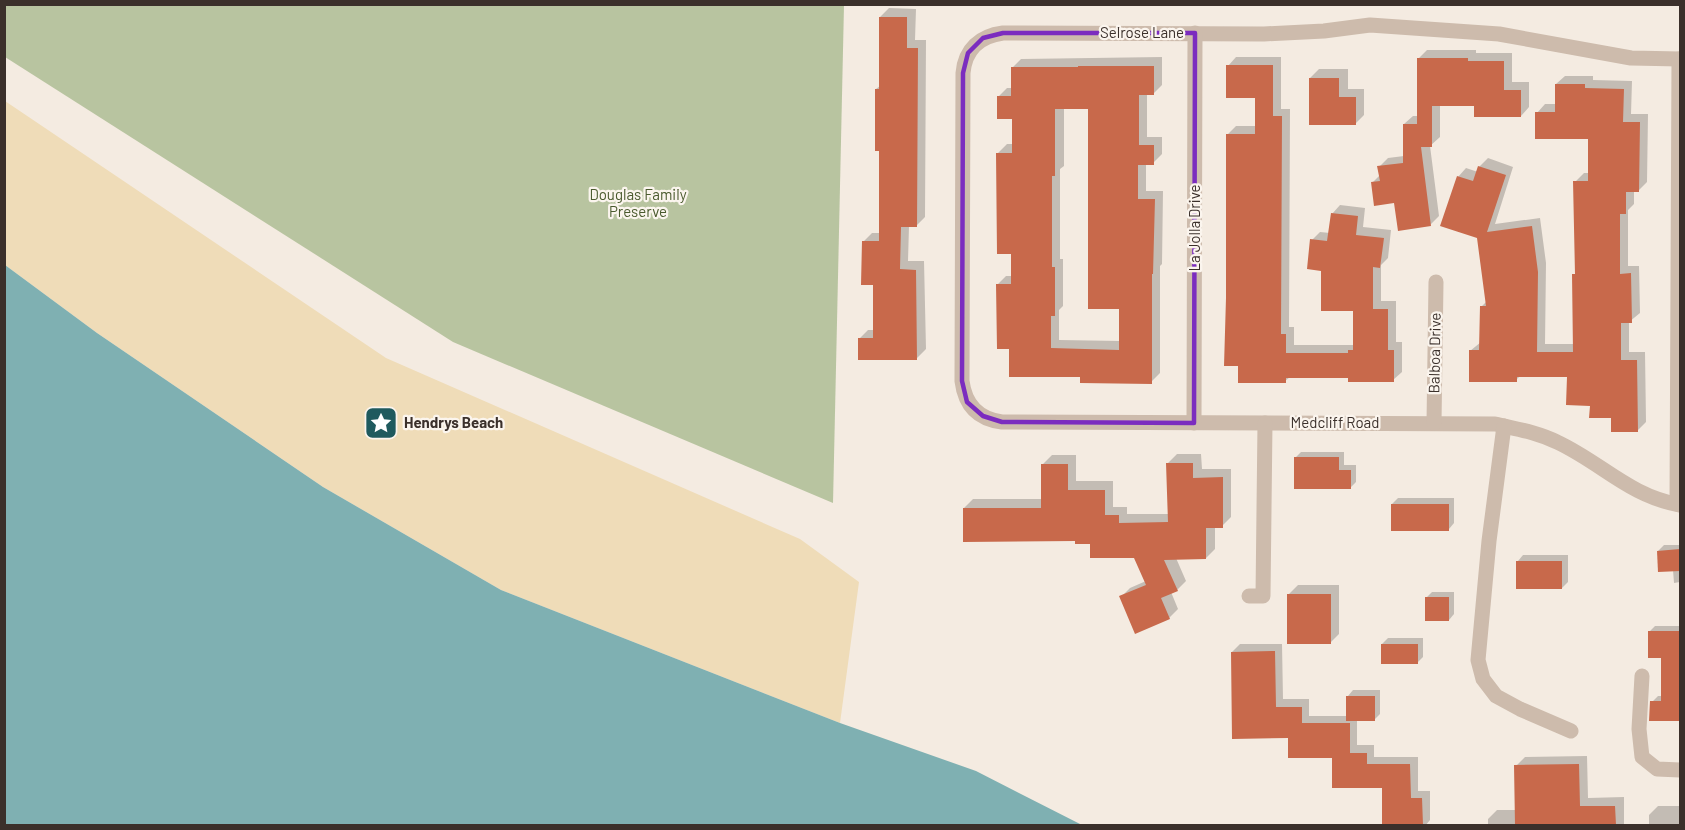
<svg xmlns="http://www.w3.org/2000/svg" width="1685" height="830" font-family="Barlow,sans-serif">
<style>
.green{fill:#b8c4a0}
.sand{fill:#efdcb8}
.water{fill:#7fb0b2}
.shadow{fill:#0003;fill-rule:evenodd}
.building{fill:#c8694b;fill-rule:evenodd}
.lines{fill:none;stroke-linecap:round;stroke-linejoin:round}
.minor{stroke:#cdbbac;stroke-width:15}
.marked{fill:none;stroke:#7b2cbf;stroke-width:4.5;stroke-linejoin:round}
.labels{text-anchor:middle;stroke-width:4.5;stroke-linejoin:round;paint-order:stroke}
.street-label{font-size:15px;fill:#3b302b;stroke:#fbf5ee}
.park-label{font-size:15px;fill:#4a5a2e;stroke:#fbf5ee}
.poi-label{font-size:15px;font-weight:bold;fill:#3b302b;stroke:#fbf5ee;text-anchor:start}
</style>
<rect width="100%" height="100%" fill="#f4ebe1"/>
<path class="green" d="M4,5h840l-11,498 -380,-161 -448,-285z"/>
<path class="sand" d="M5,101l381,257 414,181 59,43 -19,141 -339,-133 -178,-103 -226,-154 -92,-68z"/>
<path class="water" d="M5,265l92,68 226,154 178,103 339,133 136,48 106,54h-1077z"/>
<g class="shadow">
<path d="M889,8l27,1 -1,31h11l-1,177 -9,9h-7l-1,35h16l2,88 -9,9 -58,-19 9,-9h6v-46l-11,-42 9,-9h9v-84l-5,-60 4,-3v-69z"/>
<path d="M1427,50h49v3h36v29h17v25l-8,9 -45,-11h-36v32l-10,9 9,70 -9,9 -35,-24 -22,-19 7,-7 -1,-8 9,-9 16,-2v-32l9,-8h5v-57z"/>
<path d="M1162,57v28l-9,9h-6v43h15v17l-9,9h-7v28h17l-1,73 -2,2v107l-9,9 -141,-35 -13,-62 9,-9h6v-24l-14,-99 9,-9h6v-26l-15,-21 9,-9h5v-20l9,-9zM1064,107h26l31,201v33l-62,-1v-30l4,-4v-47h-3v-90l4,-3z"/>
<path d="M1236,57h45v52h9l-1,218h5v18h61v-36l-33,-40 -10,-29 8,-8 10,1 2,-19 8,-9 25,3 -2,19 28,3 -3,28 -7,7v36h15v41h6v30l-9,8 -44,-3h-59l-5,4 -46,-16 -12,-67v-163l9,-9h20v-30l-28,-30z"/>
<path d="M1319,69h29v20h16v26l-9,9 -45,-46z"/>
<path d="M1565,76h28v4l39,1 -1,33h17l-1,68 -9,9h-4v13l-6,6v56h11l1,47 -11,9v30h16l1,70 -9,9 -46,-26 -22,-30h-48l-5,5 -46,-29 11,-9v-35l6,-6 -9,-64 -20,-60 8,-9 12,4 1,-5 9,-9 25,9 -18,57 45,-6 6,45 -1,81h30l-1,-69 3,-3 -2,-90 9,-9h6v-36l-53,-24 8,-9h11v-20z"/>
<path d="M1301,452h43v13h12v17l-6,6 -55,-30z"/>
<path d="M1177,454h24l1,15h29v48l-9,9h-7v23l-9,9h-30l10,23 -9,9 -6,2 7,17 -9,9 -48,-21 9,-9 16,-7 -11,-25 -171,-48 9,-9h70v-35l9,-9h24v26h37v26h14v7h42l-1,-51z"/>
<path d="M1398,498h56v25l-5,6 -57,-25z"/>
<path d="M1664,545h16v37l-6,1 -1,-13 -15,-19z"/>
<path d="M1523,555h45v27l-6,6 -44,-27z"/>
<path d="M1298,585h41v49l-9,9 -41,-49z"/>
<path d="M1432,592h22v22l-5,6 -23,-22z"/>
<path d="M1655,626h25v94h-29l1,-18 6,-6h5v-39l-14,-25z"/>
<path d="M1388,638h35v19l-6,6 -35,-19z"/>
<path d="M1240,644h42l1,55h26v17h39v-20l5,-6h27v24l-6,6h-17v25h17v12h44v34h12v29l-5,6h-29l-13,-39 -49,-31 -45,-20 -57,-84z"/>
<path d="M1587,756l1,42 36,-1v29h-136v-7l9,-9h19v-44l9,-9z"/>
<path d="M1658,806h22v20h-31v-11z"/>
</g>
<g class="building">
<path d="M879,17h28v31h11l-1,179h-16l-1,42 16,1 1,90h-59v-22h15v-53h-12l1,-44h17v-90h-4v-62h4z"/>
<path d="M1417,58h51v3h36v29h17v27h-47v-11h-42v41h-11l10,79 -33,5 -4,-28 -20,3 -3,-24 9,-1 -3,-15 26,-3v-39h14z"/>
<path d="M1226,65h47v51h9l-1,218h5v19h62v-3h5v-39h-32v-40l-14,-2 3,-30 17,2 4,-28 27,3 -2,19 28,3 -4,30 -7,-1v42h15v41h6v32h-46v-4h-62v5h-48v-17h-14l2,-68v-164h29v-36h-29z"/>
<path d="M1078,66h76v29h-15v50h15v20h-16v34h17l-2,75h-1v110l-72,-1v-6h-71v-28h-12l-1,-65h15v-30h-14l-1,-101h16v-34h-15v-23h14v-29h67zM1055,109h33v200h31v41l-68,-2v-32h4v-49h-3v-91h3z"/>
<path d="M1309,78h30v19h17v28h-47z"/>
<path d="M1555,84h30v4l39,1 -1,33h17l-1,70h-13v22h-6v60l11,-1 1,50h-11v37h16l1,72h-27v-14h-22l1,-12 -24,-1 1,-28h-50v5h-48v-32h10l1,-44h6l-9,-68 -37,-12 17,-50 16,5 5,-15 28,9 -19,57 45,-6 6,46 -1,80h36l-1,-78h3l-2,-93h15v-42h-53v-27h20z"/>
<path d="M1294,457h45v13h12v19h-57z"/>
<path d="M1166,463h27v15l30,-1v51h-17v31l-42,1 14,31 -17,7 9,21 -35,15 -16,-38 27,-11 -12,-27h-44v-14h-15v-3l-112,1v-34h78v-44h27v26h37v25h14v8l49,-1z"/>
<rect x="1391" y="504" width="58" height="27"/>
<path d="M1680,549v22l-22,1 -1,-21z"/>
<rect x="1516" y="561" width="46" height="28"/>
<rect x="1287" y="594" width="44" height="50"/>
<rect x="1425" y="597" width="24" height="24"/>
<path d="M1648,631h32v90h-31l1,-20h11v-43h-13z"/>
<rect x="1381" y="644" width="37" height="20"/>
<path d="M1275,651l1,56h26v16h48v30h17v11h43l1,34h11l1,27 -41,-1v-36h-50v-30h-44v-20l-56,1 -1,-87z"/>
<rect x="1346" y="696" width="29" height="25"/>
<path d="M1579,764l1,42h35l1,19h-101l-1,-60z"/>
</g>
<g class="lines">
<g class="minor">
<path d="M1680,59l-49,-1 -132,-24 -129,-9 -46,6 -60,3 -261,-1c-23,3 -38,16 -40,40l-1,308c3,24 16,38 40,41l493,2c21,5 42,8 62,18 45,21 72,54 123,63"/>
<path d="M1194,423l1,-390"/>
<path d="M1434,423l2,-141"/>
<path d="M1504,426l-15,115 -11,119 5,19 13,17 24,13 51,22"/>
<path d="M1677,504l2,-445"/>
<path d="M1249,596h14l2,-173"/>
<path d="M1642,676l-3,53 3,28 15,12 23,1"/>
</g>
</g>
<path class="marked" d="M1003,33h192l-1,390 -192,-1 -19,-6 -16,-14 -5,-21 1,-308 5,-20 15,-15z"/>
<defs>
<g id="sight-square" transform="scale(1.725)"><rect x="-9" y="-9" width="18" height="18" rx="4" fill="#1f5a5e" stroke="#fbf5ee"/><path d="M0-6L1.8-2.2L6-1.7L2.9 1.2L3.7 5.4L0 3.3L-3.7 5.4L-2.9 1.2L-6-1.7L-1.8-2.2Z" fill="#fff"/></g>
</defs>
<g fill-rule="evenodd">
<use href="#sight-square" x="381" y="423"/>
</g>
<g class="labels">
<g class="street-label">
<text x="1142" y="38">Selrose Lane</text>
<text transform="translate(1195 228) rotate(-90)" y="5">La Jolla Drive</text>
<text transform="translate(1435 353) rotate(-89)" y="5">Balboa Drive</text>
<text x="1335" y="428">Medcliff Road</text>
</g>
<g class="park-label">
<text x="638" y="200">Douglas Family<tspan x="638" dy="17">Preserve</tspan></text>
</g>
<g class="poi-label">
<text x="404" y="428">Hendrys Beach</text>
</g>
</g>
<rect width="1685" height="830" fill="none" stroke="#3b302b" stroke-width="12"/>
</svg>
